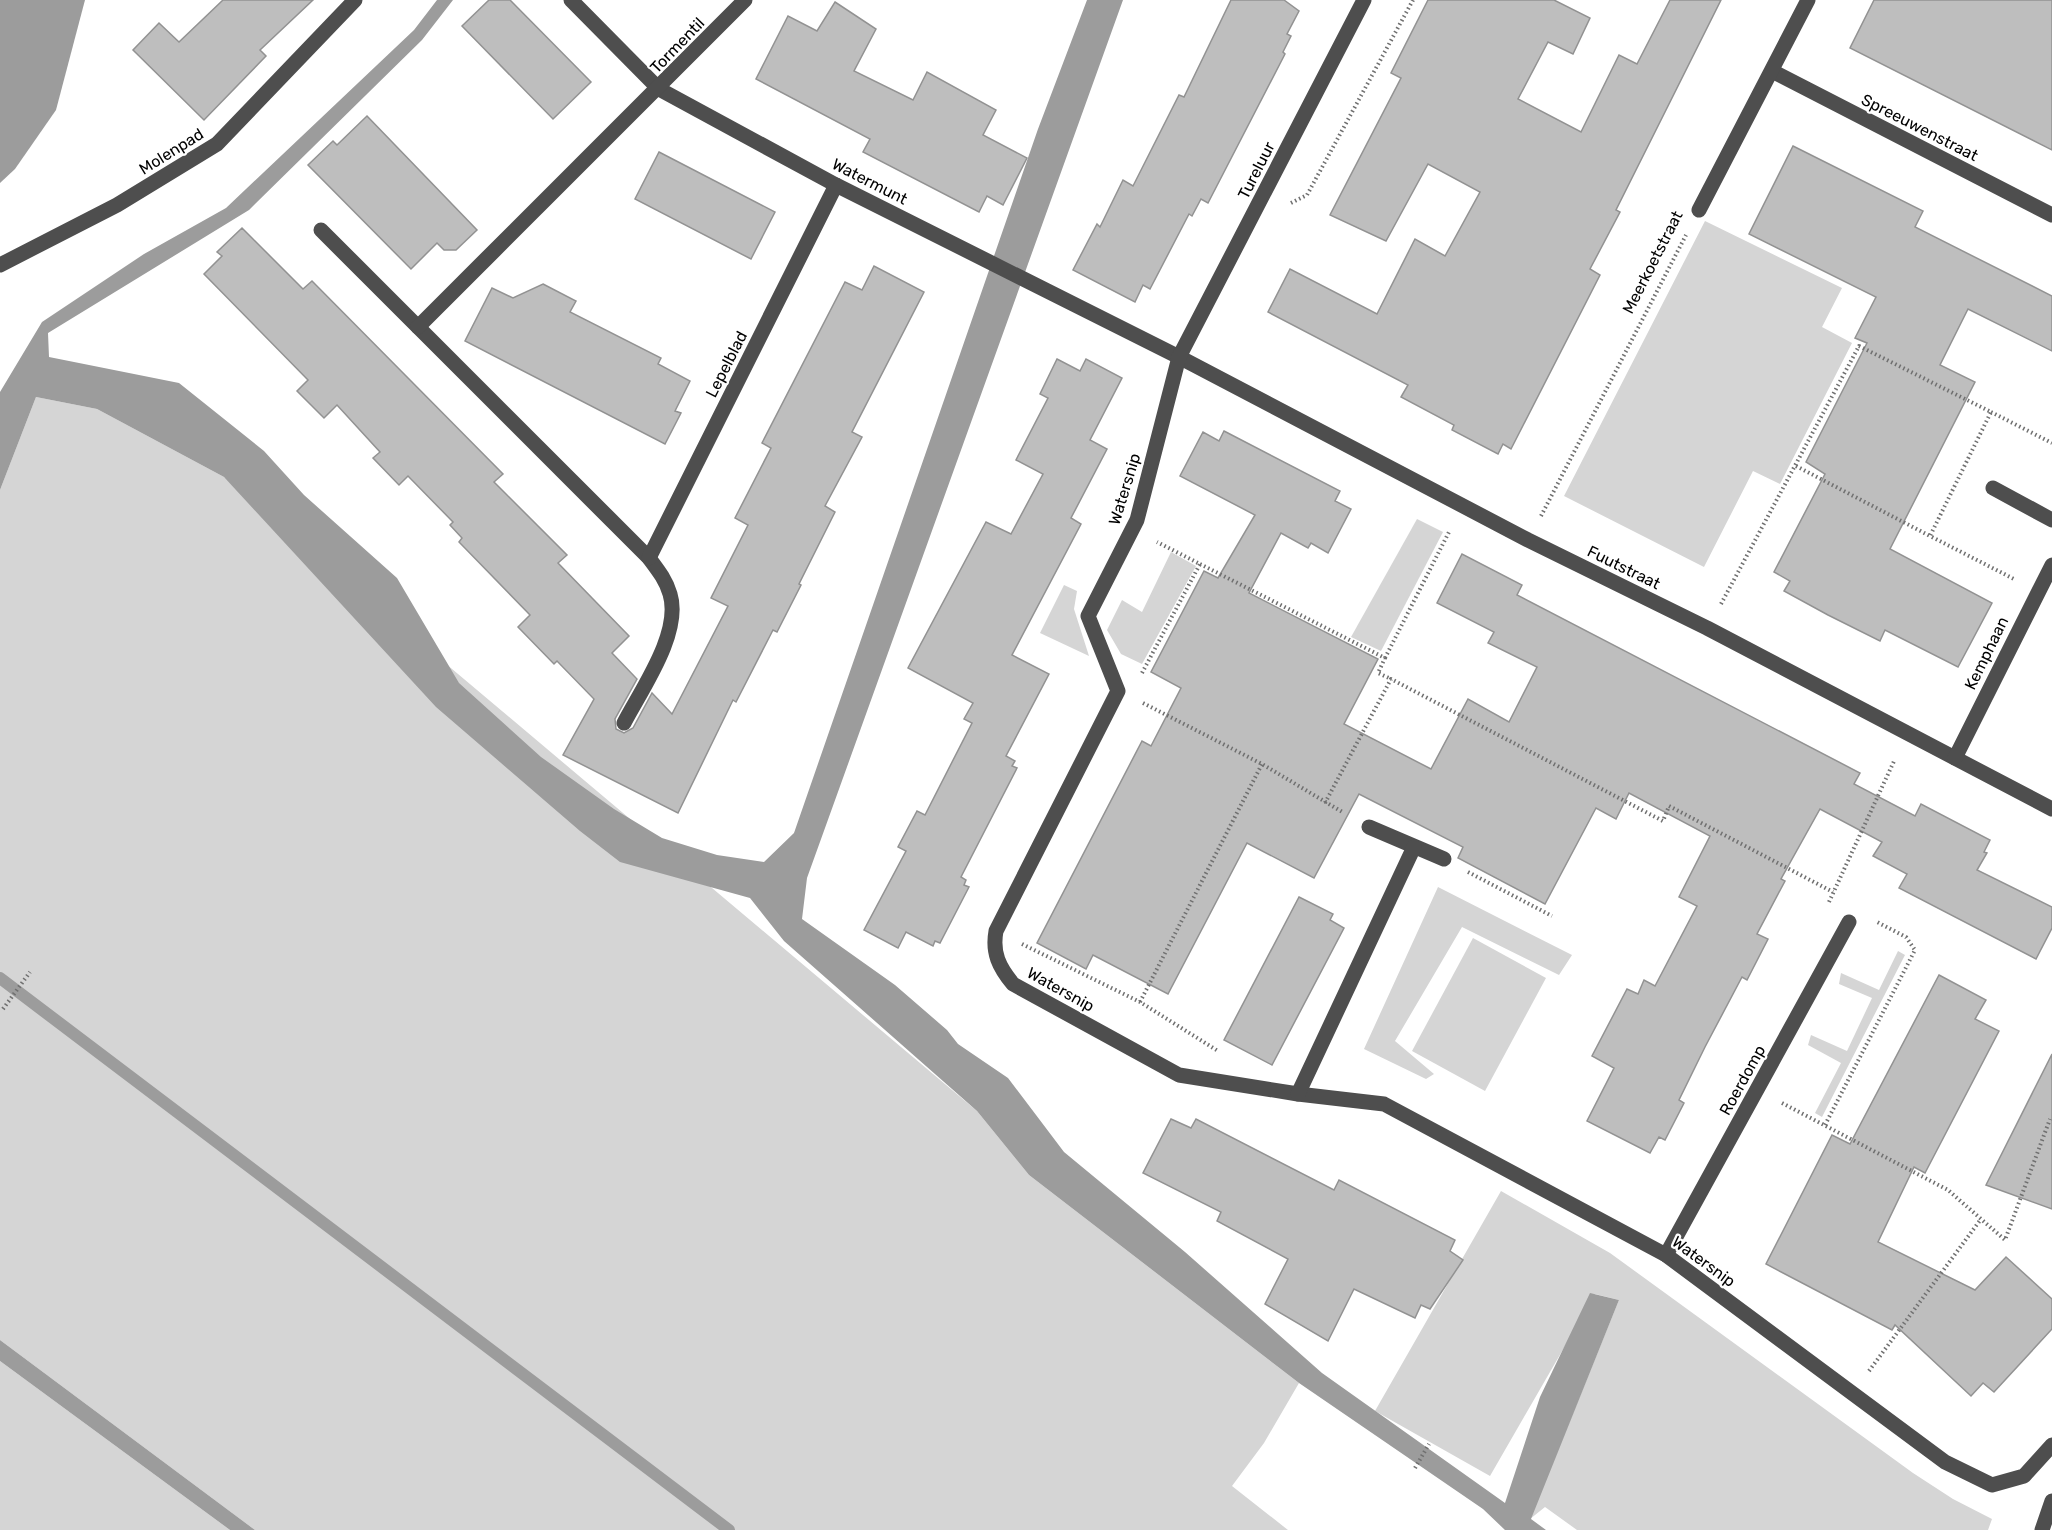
<svg xmlns="http://www.w3.org/2000/svg" width="2052" height="1530" font-family="Rubik,sans-serif">
<style>
.green{fill:#d5d5d5}
.water{fill:#9c9c9c}
.lines{fill:none;stroke-linecap:round;stroke-linejoin:round}
.stream{stroke:#9c9c9c;stroke-width:12}
.building{fill:#bebebe;stroke:#929292;stroke-width:1.5}
.path{stroke:#707070;stroke-width:4;stroke-dasharray:1.5 3;stroke-linecap:butt}
.minor{stroke:#4e4e4e;stroke-width:15}
.labels{text-anchor:middle;stroke-width:4.5;stroke-linejoin:round;paint-order:stroke}
.street-label{font-size:16px;fill:#000;stroke:#fff}
</style>
<rect width="100%" height="100%" fill="#fff"/>
<g class="green">
<path d="M1705,221l137,67 -20,39 30,16 -72,141 -27,-13 -49,96 -140,-71z"/>
<path d="M36,397l61,12 127,68 753,634 52,64 270,208 -35,60 -32,43 56,44h-1033l-255,-190v-850z"/>
<path d="M1417,519l26,13 -62,119 -30,-14z"/>
<path d="M1171,552l25,14 -54,98 -21,-10 -14,-24 15,-30 20,12z"/>
<path d="M1064,585l13,6 -3,18 15,47 -49,-23z"/>
<path d="M1438,887l134,68 -13,20 -97,-48 -67,114 39,33 -8,5 -62,-30z"/>
<path d="M1473,938l73,40 -61,113 -73,-40z"/>
<path d="M1898,951l7,4 -83,162 -7,-4 26,-50 -33,-18 3,-10 36,16 25,-53 -33,-14 2,-11 38,17z"/>
<path d="M1501,1191l109,62 303,220 40,26 39,20 -4,11h-411l-32,-23 -15,12 89,-219 -24,-6 -105,182 -115,-65z"/>
<path d="M0,1361l230,169h-230z"/>
</g>
<g class="water">
<path d="M0,0h85l-29,110 -41,59 -15,14z"/>
<path d="M437,0h16l-31,40 -173,170 -201,123 1,24 130,26 85,68 40,44 93,83 62,105 82,74 73,52 48,29 55,17 47,7 30,-29 244,-704 49,-129h36l-316,878 -5,41 93,66 52,45 11,14 50,34 56,74 121,100 137,121 183,130 35,-106 50,-104 29,7 -88,219 15,11h-41l-22,-21 -184,-126 -270,-208 -52,-64 -193,-170 -34,-43 -130,-36 -40,-31 -144,-124 -212,-230 -127,-68 -61,-12 -36,93v-98l42,-70 102,-68 82,-46 188,-178z"/>
<path d="M0,1340l255,190h-25l-230,-169z"/>
</g>
<g class="lines">
<path class="stream" d="M0,978l729,552"/>
</g>
<g class="building">
<path d="M223,0h90l-53,50 6,6 -62,64 -71,-70 26,-27 20,19z"/>
<path d="M489,0h21l81,82 -38,37 -91,-93z"/>
<path d="M1231,0h53l15,11 -12,23 4,2 -8,16 2,2 -77,149 -7,-4 -9,17 -3,-2 -39,75 -7,-4 -8,17 -62,-32 24,-46 3,3 23,-47 10,6 46,-91 5,2z"/>
<path d="M1428,0h126l36,18 -17,36 -25,-12 -30,57 63,33 38,-77 18,9 33,-64h51l-105,210 4,2 -30,57 10,6 -89,174 -8,-5 -5,10 -46,-24 2,-5 -53,-28 7,-12 -140,-73 22,-43 87,45 38,-75 30,17 35,-64 -52,-28 -42,77 -56,-26 71,-137 -10,-5z"/>
<path d="M1874,0h178v150l-202,-102z"/>
<path d="M835,2l41,27 -22,42 59,29 14,-28 69,38 -13,25 44,23 -24,47 -16,-9 -8,16 -116,-60 7,-13 -114,-60 32,-63 29,15z"/>
<path d="M367,116l110,114 -21,20h-12l-7,-7 -26,26 -103,-104 25,-24 4,4z"/>
<path d="M1793,146l130,65 -8,16 137,69v55l-84,-42 -28,56 35,17 -85,167 102,54 -34,64 -73,-37 -5,11 -52,-26 -44,-24 6,-10 -16,-9 51,-98 -19,-12 61,-119 -12,-5 21,-41 -127,-63z"/>
<path d="M659,152l116,60 -24,47 -116,-60z"/>
<path d="M242,228l61,61 9,-8 191,193 -9,8 73,73 -9,8 71,73 -17,17 25,26 -22,40 1,10 8,4 9,-5 19,-35 20,21 56,-108 -17,-8 37,-73 -13,-7 36,-70 -9,-5 83,-161 17,8 12,-24 50,26 -72,140 10,5 -37,69 10,6 -36,72 2,1 -24,47 -4,-2 -37,72 -3,-2 -55,113 -115,-58 31,-56 -37,-38 -3,3 -36,-37 12,-12 -71,-73 3,-4 -12,-13 3,-3 -45,-46 -9,9 -26,-27 7,-6 -43,-47 -13,13 -27,-27 11,-11 -104,-106 18,-18 -5,-4z"/>
<path d="M543,284l33,17 -6,11 91,46 -3,6 32,17 -15,30 6,2 -16,31 -200,-103 27,-53 21,10z"/>
<path d="M1057,359l23,12 6,-12 36,19 -32,62 17,9 -36,69 10,6 -69,131 37,19 -43,82 9,5 -3,5 5,2 -56,109 5,3 -2,5 5,2 -29,56 -5,-2 -2,5 -27,-14 -8,16 -34,-18 42,-79 -8,-4 19,-36 8,4 47,-92 -8,-4 9,-16 -65,-35 78,-146 25,12 32,-60 -27,-14 32,-62 -8,-4z"/>
<path d="M1224,431l116,60 -5,10 16,8 -23,44 -17,-10 -3,5 -27,-15 -32,60 129,66 -34,65 87,45 37,-70 41,23 28,-55 -49,-24 6,-11 -57,-29 25,-49 60,31 -5,10 343,178 -6,11 61,32 6,-12 69,36 -6,12 3,1 -10,17 75,37v21l-16,31 -137,-71 8,-14 -34,-18 9,-14 -62,-33 -39,70 4,2 -28,53 11,5 -21,41 -5,-3 -37,70 -26,53 5,3 -19,37 -6,-3 -9,16 -63,-32 27,-53 -22,-12 35,-67 11,5 6,-14 11,6 42,-80 -18,-9 31,-61 -81,-43 -13,26 -20,-11 -51,96 -87,-46 5,-11 -104,-53 -45,84 -67,-35 -79,151 -75,-39 -7,14 -49,-26 105,-202 9,5 30,-58 -30,-16 53,-101 14,7 37,-63 -75,-39 23,-44 16,9z"/>
<path d="M1299,897l34,17 -3,6 14,8 -72,137 -48,-25z"/>
<path d="M1939,975l47,25 -11,19 24,12 -74,142 -11,-6 -36,75 97,48 31,-33 46,42v30l-58,63 -11,-9 -12,13 -76,-71 -3,5 -126,-66 66,-129 18,9z"/>
<path d="M2052,1054v155l-66,-24z"/>
<path d="M1171,1119l20,9 5,-9 138,71 5,-10 116,60 -5,11 13,9 -33,49 -9,-4 -6,13 -61,-29 -26,52 -63,-37 23,-45 -71,-38 4,-9 -78,-39z"/>
</g>
<g class="lines">
<g class="path">
<path d="M1291,203l16,-8 106,-195"/>
<path d="M1991,412l61,31"/>
<path d="M1796,466l134,70"/>
<path d="M1541,516l145,-281"/>
<path d="M1200,564l185,94 -7,15 13,6"/>
<path d="M1721,604l138,-258 132,66 -61,124 84,43"/>
<path d="M1385,658l65,-128"/>
<path d="M1142,673l58,-109 -43,-22"/>
<path d="M1143,703l119,61 82,49"/>
<path d="M1325,803l66,-124 272,142 6,-15 164,86"/>
<path d="M1468,872l84,44"/>
<path d="M1829,902l66,-143"/>
<path d="M1022,944l118,58 78,49"/>
<path d="M1140,1002l122,-238"/>
<path d="M3,1009l27,-37"/>
<path d="M1782,1103l166,87 57,50 45,-121"/>
<path d="M1825,1125l90,-175 -9,-13 -29,-15"/>
<path d="M1869,1371l112,-152"/>
<path d="M1415,1468l14,-24"/>
</g>
<g class="minor">
<path d="M571,0l88,89 177,96 343,172 349,183 179,88 345,181"/>
<path d="M1364,0l-185,357 -42,163 -49,96 30,75 -122,240c-4,22 3,36 17,53l166,91 119,19 86,10 282,151 279,207 47,23 32,-9 28,-31"/>
<path d="M1772,71l280,144"/>
<path d="M1699,210l109,-210"/>
<path d="M321,230l328,328c9,12 17,22 21,36 12,39 -29,96 -46,129"/>
<path d="M0,265l117,-60 100,-61 138,-144"/>
<path d="M418,327l327,-327"/>
<path d="M1993,488l59,32"/>
<path d="M649,558l187,-373"/>
<path d="M1955,758l97,-193"/>
<path d="M1369,827l75,32"/>
<path d="M1298,1094l116,-247"/>
<path d="M1666,1255l183,-333"/>
<path d="M2042,1530l10,-29"/>
</g>
</g>
<g class="labels">
<g class="street-label">
<text transform="translate(677 45) rotate(-46)" y="6">Tormentil</text>
<text transform="translate(1920 127) rotate(27)" y="6">Spreeuwenstraat</text>
<text transform="translate(171 151) rotate(-32)" y="6">Molenpad</text>
<text transform="translate(1256 170) rotate(-63)" y="6">Tureluur</text>
<text transform="translate(870 181) rotate(27)" y="6">Watermunt</text>
<text transform="translate(1652 262) rotate(-63)" y="6">Meerkoetstraat</text>
<text transform="translate(726 364) rotate(-63)" y="6">Lepelblad</text>
<text transform="translate(1124 489) rotate(-73)" y="6">Watersnip</text>
<text transform="translate(1624 567) rotate(26)" y="6">Fuutstraat</text>
<text transform="translate(1986 653) rotate(-64)" y="6">Kemphaan</text>
<text transform="translate(1061 989) rotate(29)" y="6">Watersnip</text>
<text transform="translate(1742 1080) rotate(-61)" y="6">Roerdomp</text>
<text transform="translate(1704 1261) rotate(36)" y="6">Watersnip</text>
</g>
</g>
</svg>
